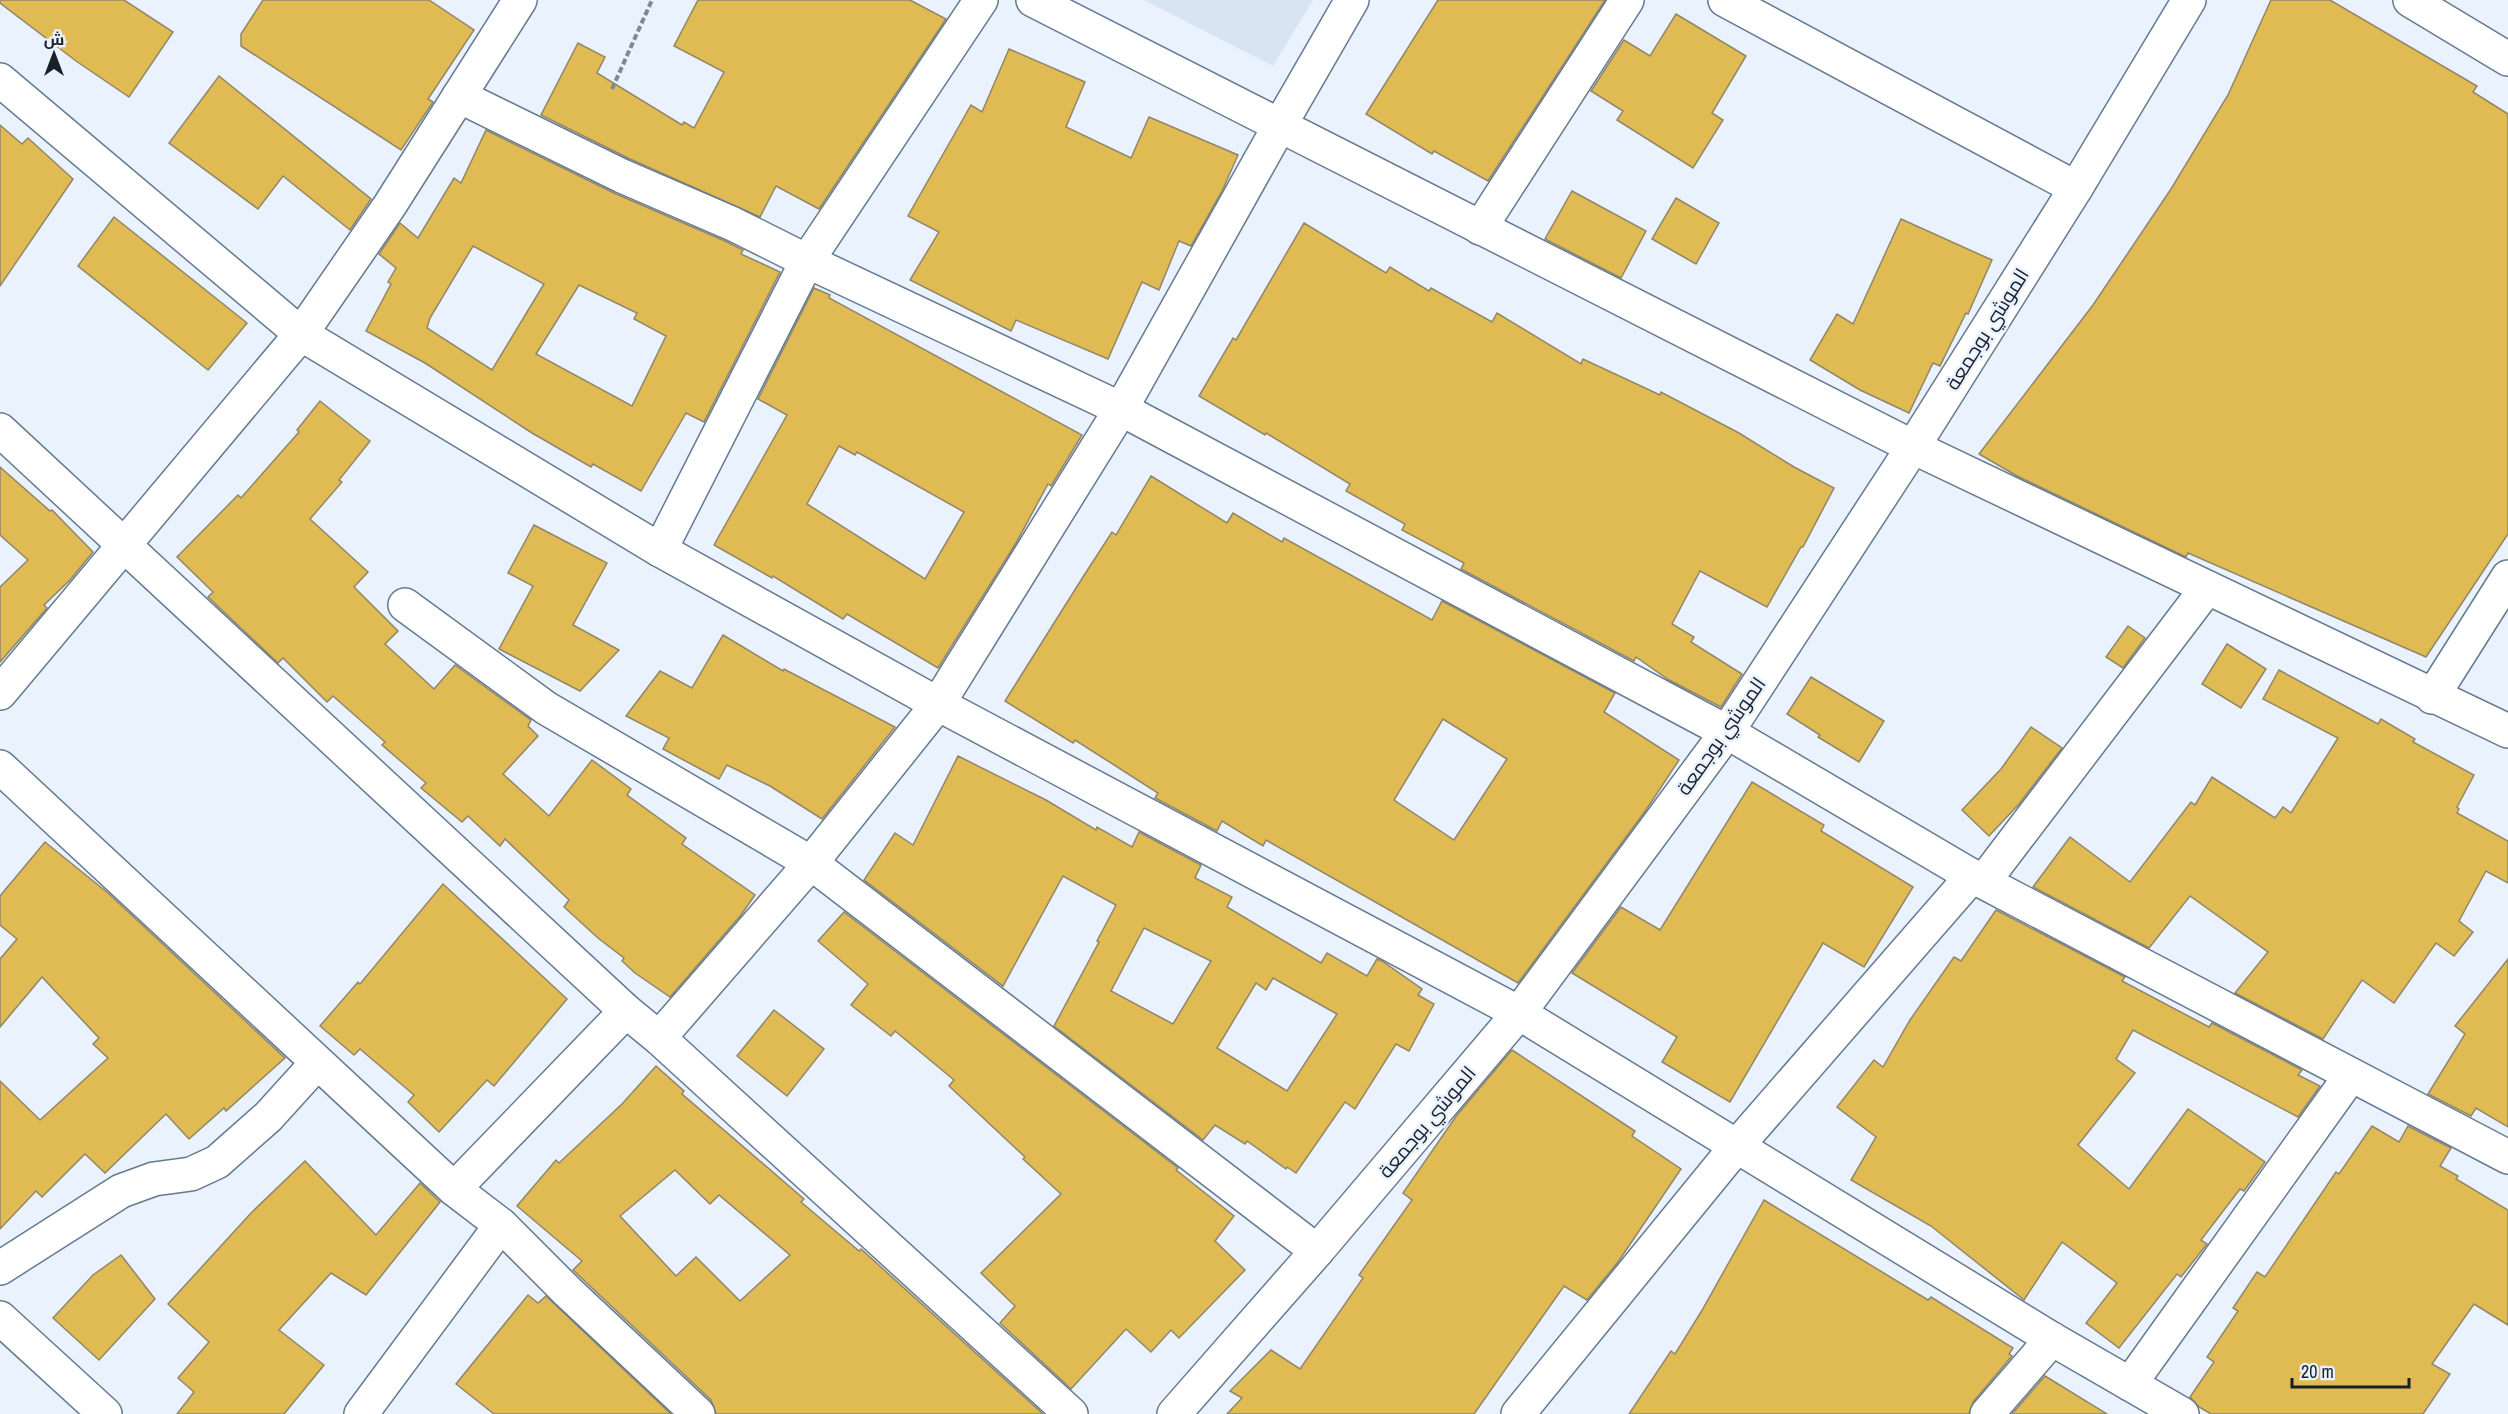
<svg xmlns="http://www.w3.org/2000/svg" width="2508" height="1414" font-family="'Archivo Narrow',Cairo,sans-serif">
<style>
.built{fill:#d8e4f1}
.building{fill:#e0ba52;stroke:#918669;stroke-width:1.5;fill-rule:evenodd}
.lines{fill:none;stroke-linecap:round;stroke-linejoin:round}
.street-casing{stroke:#657a91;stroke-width:36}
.path{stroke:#808993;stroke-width:4;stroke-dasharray:6 3;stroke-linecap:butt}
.street{stroke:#fff;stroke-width:33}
.labels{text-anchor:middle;stroke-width:5;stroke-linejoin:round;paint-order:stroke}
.street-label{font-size:20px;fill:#18212a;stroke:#e9f2fd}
</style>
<rect width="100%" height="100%" fill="#e9f2fd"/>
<path class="built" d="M1144,0h169l-40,66z"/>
<g class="building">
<path d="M0,0h124l49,32 -44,65 -53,-36 -76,-58z"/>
<path d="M263,0h166l45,30 -46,69 5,3 -32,48 -160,-104v-12z"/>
<path d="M698,0h212l36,19 -127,190 -43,-23 -16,31 -130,-58 -89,-44 37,-72 27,14 -8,16 85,52 2,-3 10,6 30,-56 -50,-26z"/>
<path d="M1438,0h167l-117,181 -54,-30 -2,3 -66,-40z"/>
<path d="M2271,0h59l147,86 -4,6 35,22v420l-82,123 -238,-104 -2,4 -169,-81 -38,-22 114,-149 78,-116 57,-94z"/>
<path d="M1676,14l70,42 -34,57 11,7 -30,48 -76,-48 6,-9 -32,-20 33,-51 26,16z"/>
<path d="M1009,49l76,33 -19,45 65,31 18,-41 89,38 -15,34 -32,57 -12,-5 -20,49 -17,-8 -34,77 -92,-39 -5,11 -101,-51 29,-48 -31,-16 63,-111 11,7z"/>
<path d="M219,76l152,123 -21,31 -67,-54 -25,33 -89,-66z"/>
<path d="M0,125l22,19 6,-6 45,41 -73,107z"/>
<path d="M486,130l128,63 111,48 18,9 -2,4 39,18 -76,150 -18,-9 -45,78 -48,-27 -2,3 -59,-34 -107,-70 -59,-32 25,-47 -3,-2 8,-14 -17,-14 21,-31 18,15 36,-60 7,5zM473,246l71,38 -52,86 -65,-42 3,-10zM579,285l58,28 -3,6 32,17 -34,70 -96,-52z"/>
<path d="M1572,191l74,40 -25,47 -76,-39z"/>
<path d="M1676,198l43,25 -23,41 -44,-25z"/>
<path d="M114,217l133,106 -39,47 -130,-104z"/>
<path d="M1901,219l91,41 -24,54 -2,-1 -26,53 -7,-3 -24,50 -49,-23 -50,-30 27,-46 16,10z"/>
<path d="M1304,223l82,50 4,-6 39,24 2,-3 61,34 5,-9 84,51 2,-5 77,36 1,-3 78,41 55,34 40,21 -31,59h-2l-34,60 -67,-36 -28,53 22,13 -3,5 51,32 -21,33 -52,-27 -33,-23 -2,4 -173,-92 3,-6 -62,-33 3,-6 -59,-33 4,-7 -84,-51 -1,2 -66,-39 34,-58 3,2z"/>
<path d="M814,288l16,7 -1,3 253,137 -31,51 -3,-2 -32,59 -78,125 -91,-54 -4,5 -70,-43 -1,2 -58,-33 73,-130 -29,-16zM839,446l16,9 2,-3 107,60 -39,67 -118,-75z"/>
<path d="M320,401l50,40 -31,39 3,2 -32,37 58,53 -14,15 44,44 -13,13 49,45 21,-24 76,55 -3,6 10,10 -35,38 46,42 43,-56 39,29 -4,6 59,43 -4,6 73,51 -14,20 -71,82 -35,-24 -13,-12 2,-3 -26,-20 -34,-31 5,-7 -64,-61 -5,7 -32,-30 -6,6 -41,-34 5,-5 -44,-38 3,-3 -52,-46 -6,6 -44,-44 -5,5 -70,-66 5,-5 -36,-35 61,-62 3,3 58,-66 -2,-2z"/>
<path d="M0,467l50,44 2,-1 41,42 -23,28 -26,25 3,3 -47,54v-75l28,-27 -28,-25z"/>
<path d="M1151,476l76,47 6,-10 49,29 2,-4 148,82 10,-19 173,92 -11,19 75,48 -33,50 -128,173 -252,-143 -3,6 -41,-25 -5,10 -62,-33 3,-5 -83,-53 -2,3 -68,-42 78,-124 29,-45 4,3zM1443,719l64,40 -53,81 -60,-40z"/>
<path d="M534,525l73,38 -34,62 46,25 -39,41 -81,-42 34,-63 -25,-13z"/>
<path d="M2128,626l17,12 -22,30 -17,-11z"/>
<path d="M723,635l60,36 1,-2 111,58 -73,92 -52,-33 -43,-21 -8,14 -56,-30 6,-11 -43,-22 34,-45 32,17z"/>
<path d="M2227,644l39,25 -25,39 -39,-24z"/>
<path d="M2279,670l99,54 3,-5 34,20 -2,3 61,33 -17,32 2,2 -2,4 51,28v42l-22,-12 -27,50 14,11 -19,24 -18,-13 -42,60 -32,-23 -39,59 -88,-46 33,-41 -78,-56 -41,52 -116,-61 37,-50 60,45 61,-80 4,3 17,-28 63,41 8,-11 8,6 47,-75 -75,-39z"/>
<path d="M1811,677l73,44 -25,41 -41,-25 2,-2 -33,-21z"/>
<path d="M2031,727l31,21 -43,56 -30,32 -27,-26 39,-41z"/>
<path d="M958,756l88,44 50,30 1,-3 35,20 7,-15 62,33 -6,13 37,19 -5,10 94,56 6,-10 40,23 10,-17 5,2 40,28 -4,6 16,9 -25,47 -13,-7 -41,65 -10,-7 -49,71 -9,-6 -1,2 -39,-28 -2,3 -30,-19 -12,15 -149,-114 45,-84 -2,-1 19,-36 -53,-29 -60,110 -139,-106 31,-47 18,12zM1144,928l67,33 -38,63 -62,-33zM1273,978l64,36 -50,77 -70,-43 39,-65 10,7z"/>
<path d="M1752,782l72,43 -3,6 92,56 -49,80 -41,-24 -93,159 -68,-40 15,-25 -105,-64 49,-66 39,23z"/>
<path d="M45,842l63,51 177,165 -59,53 -2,-3 -35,31 -23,-25 -61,59 -20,-19 -43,43 -6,-6 -36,38v-148l40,39 68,-62 -15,-14 6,-6 -57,-61 -42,50v-68l17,-20 -17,-14v-29z"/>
<path d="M443,884l124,115 -73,87 -7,-6 -48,52 -31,-30 6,-7 -54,-46 -6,6 -34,-29 38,-44 2,2z"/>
<path d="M1996,910l129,67 -3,4 87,46 3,-4 90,47 -4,5 22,11 -22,31 -165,-87 -17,29 19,14 -57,72 51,44 59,-80 77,53 -21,29 -4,-2 -39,51 6,4 -26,33 -4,-3 -58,74 -33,-25 31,-40 -55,-41 -38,58 -93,-74 -80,-46 25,-43 -39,-30 37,-47 9,7 27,-47 44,-63 7,4z"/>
<path d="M844,912l334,256 -2,2 58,46 -19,25 30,29 -66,68 -8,-8 -20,22 -25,-23 -55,60 -71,-66 15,-17 -34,-33 80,-79 -38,-35 2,-2 -76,-71 5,-6 -59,-49 -4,5 -40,-31 17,-21 -50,-43z"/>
<path d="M2508,959v168l-32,-19 -5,8 -43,-22 37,-60 -10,-8z"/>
<path d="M774,1010l50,39 -37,47 -50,-40z"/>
<path d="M1512,1050l123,81 -3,5 49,33 -63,93 -31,38 -23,-14 -90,128h-247l15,-16 -12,-7 41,-41 29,19 63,-91 -4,-3 53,-75 -9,-7 54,-78z"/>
<path d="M656,1066l28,25 -2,3 122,105 -3,3 58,49 2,-2 182,165h-327l-5,-14 -138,-130 9,-9 -65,-55 39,-46 3,3 63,-59zM675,1170l35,34 9,-9 71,60 -50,46 -44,-44 -20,19 -56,-60z"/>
<path d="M2372,1126l27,16 9,-16 43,22 -11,18 18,10 -2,3 52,31v115l-34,-21 -42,60 18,10 -27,40h-212l-12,-7 -9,-10 24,-35 -7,-5 31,-46 -5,-3 24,-36 8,5 71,-105 3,2z"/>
<path d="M305,1161l71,74 44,-52 20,19 -74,93 -35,-22 -52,57 45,35 -40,49h-107l17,-22 -16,-14 31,-36 -41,-38 83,-91z"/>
<path d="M1764,1200l164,100 3,-3 82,51 -4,6 3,2 -39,46 -4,12h-340l42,-63 4,3 26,-42z"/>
<path d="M121,1255l34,44 -56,61 -46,-42 40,-43z"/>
<path d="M528,1295l10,8 8,-7 125,118h-177l-38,-30z"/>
<path d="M2045,1376l62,38h-95z"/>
</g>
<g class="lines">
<g class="street-casing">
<g id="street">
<path d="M1033,0l880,447 595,284"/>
<path d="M1725,0l351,188"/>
<path d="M2410,0l98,59"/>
<path d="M0,80l301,254 359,216 278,154 581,309 533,326 130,75"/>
<path d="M459,96l163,80 111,48 74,37 314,148 606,323 245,144 536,281"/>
<path d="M1480,228l147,-228"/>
<path d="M0,430l626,581 33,27 412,376"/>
<path d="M660,550l147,-289 174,-261"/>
<path d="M405,605l141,103 265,155 506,388"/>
<path d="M0,693l301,-359 89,-129 130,-205"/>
<path d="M2432,697l76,-120"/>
<path d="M0,767l454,422 47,36 67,67 130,122"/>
<path d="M1984,881l223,-293"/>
<path d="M659,1038l152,-175 127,-159 183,-295 159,-284 72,-125"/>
<path d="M454,1189l172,-178"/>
<path d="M0,1268l121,-77 33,-12 37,-5 26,-12 51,-45 49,-54"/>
<path d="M0,1318l105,96"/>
<path d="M2130,1384l221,-309"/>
<path d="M361,1414l140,-189"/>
<path d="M1174,1414l143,-163 202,-238 208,-281 186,-285 163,-259 113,-188"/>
<path d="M1518,1414l218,-267 236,-271"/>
<path d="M1987,1414l65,-75"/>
</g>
</g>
<path class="path" d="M612,89l40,-89"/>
<use href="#street" class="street"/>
</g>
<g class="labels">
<g class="street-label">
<text transform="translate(1987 329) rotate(-58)" y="7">الموشي بوجمعة</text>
<text transform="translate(1721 736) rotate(-55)" y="7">الموشي بوجمعة</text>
<text transform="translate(1427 1122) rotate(-50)" y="7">الموشي بوجمعة</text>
</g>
</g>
<g transform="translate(54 54)" stroke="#e9f2fd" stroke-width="4.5" paint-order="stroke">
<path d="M0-4.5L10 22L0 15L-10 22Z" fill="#18212a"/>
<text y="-9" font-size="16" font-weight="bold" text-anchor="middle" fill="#18212a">ش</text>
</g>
<path d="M2292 1378v9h117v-9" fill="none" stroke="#18212a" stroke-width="3"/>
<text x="2301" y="1378" font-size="18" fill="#18212a" stroke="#e9f2fd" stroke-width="4.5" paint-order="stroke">20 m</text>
</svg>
